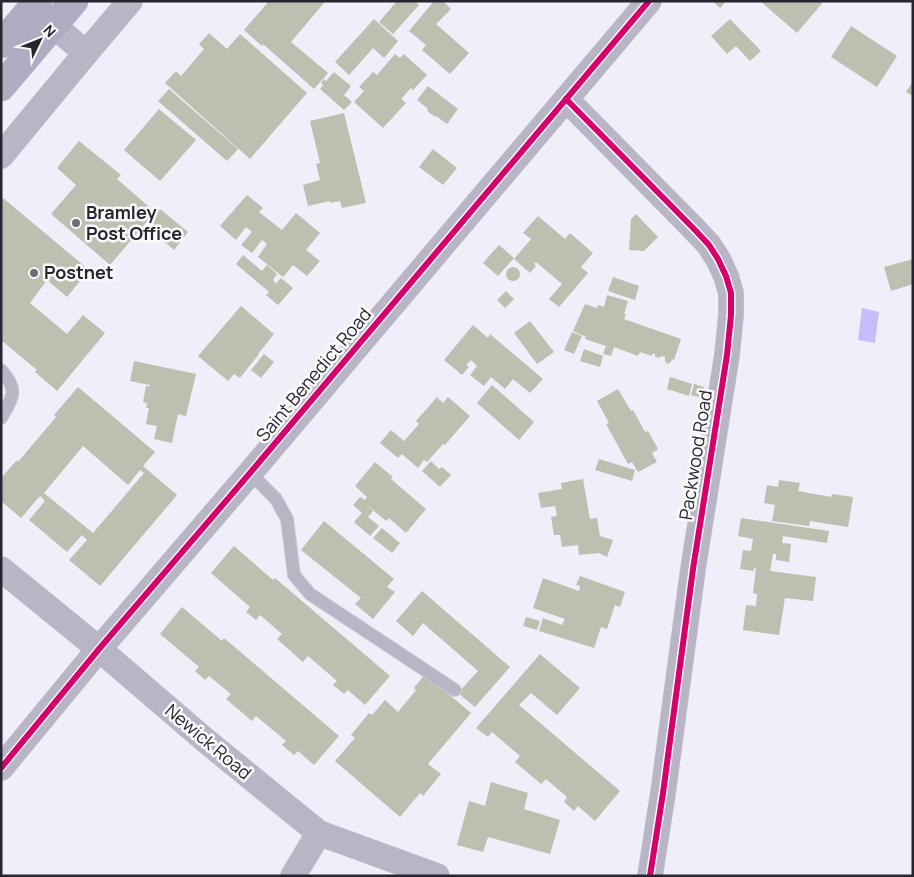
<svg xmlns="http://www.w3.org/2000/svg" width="914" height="877" font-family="Manrope,sans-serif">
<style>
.water{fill:#c6befa}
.building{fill:#bebeb1;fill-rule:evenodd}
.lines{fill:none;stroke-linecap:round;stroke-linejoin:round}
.lane-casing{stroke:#cccbd3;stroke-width:14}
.street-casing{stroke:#cccbd3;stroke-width:26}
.primary-casing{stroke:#cccbd3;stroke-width:29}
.lane{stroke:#b7b5c6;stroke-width:12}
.street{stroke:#b7b5c6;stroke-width:25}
.primary{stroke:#afacc1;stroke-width:28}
.cycleway-casing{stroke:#fafafa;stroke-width:9}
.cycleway{stroke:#d6006c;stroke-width:6}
.poi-dot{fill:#6d6b76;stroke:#fafafa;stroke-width:2}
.labels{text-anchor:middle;stroke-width:5;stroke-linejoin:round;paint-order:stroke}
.poi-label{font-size:18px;font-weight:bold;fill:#262530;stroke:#fafafa;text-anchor:start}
.street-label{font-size:18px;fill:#262530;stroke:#fafafa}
</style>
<rect width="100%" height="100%" fill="#f0eef8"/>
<path class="water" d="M862,308l17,4 -4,31 -17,-3z"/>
<g class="building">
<path d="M269,1h53l2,2 -33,39 37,31 -14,16 -51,-45 -1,2 -18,-16z"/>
<path d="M397,1h18l4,4 -26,29 -14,-12z"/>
<path d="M434,1h9l8,8 -15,15 33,29 -19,21 -28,-24 4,-5 -17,-14z"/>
<path d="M712,1h14l-6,7z"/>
<path d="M760,1h64l-27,32z"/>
<path d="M374,19l24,22 -14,17 -11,-10 -24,27 -14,-13z"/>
<path d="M730,19l31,32 -11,10 -14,-15 -9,8 -16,-18z"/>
<path d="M851,26l46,30 -20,31 -46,-30z"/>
<path d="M209,33l18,16 13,-15 67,59 -57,66 -85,-76 11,-12 5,5 23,-27 -5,-5z"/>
<path d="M395,54l5,4 4,-4 23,21 -14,15 -2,-2 -10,11 5,4 -23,25 -29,-26 10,-11 -5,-4 14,-15 4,3z"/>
<path d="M334,72l17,14 -7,9 8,7 -8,8 -24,-21 3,-4 -2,-2 3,-4 2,2z"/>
<path d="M913,81v15l-7,-4z"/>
<path d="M428,86l30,23 -11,15 -11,-8 -1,1 -8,-6 1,-2 -11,-9z"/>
<path d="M169,89l69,60 -11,12 -69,-60z"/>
<path d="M159,109l37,31 -36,41 -36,-31z"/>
<path d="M344,113l22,90 -24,5 -2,-7 -10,2v-2l-22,5 -5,-21 17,-5 -4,-16 4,-1 -10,-42z"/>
<path d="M79,141l42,34 -4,4 38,33 -45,53 -59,-51 25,-29 -19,-17z"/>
<path d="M433,149l24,19 -14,17 -24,-18z"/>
<path d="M247,195l16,13 -4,4 23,18 14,-17 24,20 -14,17 14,11 -13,15 -14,-11 -10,12 -25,-20 9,-13 -5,-4 -10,13 -11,-8 11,-13 -6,-5 -10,13 -16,-14z"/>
<path d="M3,198l86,72 -22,27 -20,-17 -17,23 37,31 16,-19 22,18 -48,58 -22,-19 2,-2 -36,-30v-140z"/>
<path d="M160,209l28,23 -14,18 -28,-24z"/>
<path d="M636,214l22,23 -14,14 -15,-1 2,-31z"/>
<path d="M538,216l27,23 5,-6 23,20 -12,14 7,6 -29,34 -10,-8 13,-15 -26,-22 -2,2 2,2 -6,7 -16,-14 17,-20 -8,-6z"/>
<path d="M499,245l15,13 -16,18 -15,-13z"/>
<path d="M243,255l19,16 5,-6 10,9 -4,6 3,3 -5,6 10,-11 12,10 -15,17 -12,-10 3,-3 -33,-28z"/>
<path d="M913,259v25l-22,7 -7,-24z"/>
<circle cx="513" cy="274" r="7"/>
<path d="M613,277l26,9 -4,14 -27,-9z"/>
<path d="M506,291l8,8 -9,9 -8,-8z"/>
<path d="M607,295l21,6 -4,13h2l-2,5 57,20 -7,21 -2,-1 -1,3 -4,2 -2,-3v-4l-4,-1 -1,2 -5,-1v-3h-3v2l-12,-4 -2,4 -24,-9 -3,9 -8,-2 3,-8 -21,-7 1,-2 -13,-6 12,-27 12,4 1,-3 6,2z"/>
<path d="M241,306l33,28 -16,20h1l-19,24 -6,-4 -6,7 -30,-25z"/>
<path d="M530,321l24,31 -17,12 -23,-31z"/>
<path d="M473,325l15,13 2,-4 53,45 -13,14 -17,-14 -8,10 -14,-12 -7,9 -14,-11 7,-9 -6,-6 -5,5 3,2 -7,8 -18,-15z"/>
<path d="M572,332l10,4 -8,18 -10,-4z"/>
<path d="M584,349l19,7 -3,11 -20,-6z"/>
<path d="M264,354l10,8 -13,16 -10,-8z"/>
<path d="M134,361l62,13 -10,42 -8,-2 -6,29 -18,-4 3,-13 -11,-2 3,-16h-3l1,-5 -4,-1 3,-16h4v-1l-20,-4z"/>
<path d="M670,377l22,7 -3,12 -22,-7z"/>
<path d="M694,384l10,3 -3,11 -10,-3z"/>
<path d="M492,385l42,37 -15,18 -42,-37z"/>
<path d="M78,387l77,65 -12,14 34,29 -77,91 -31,-26 18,-20 -5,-5 -15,17 -38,-32 16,-19 -5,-5 -19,22 -20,-17v-23l16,-18 1,2 38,-45 -2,-2zM83,446l45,39 12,-15 4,3 -51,60 -49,-40z"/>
<path d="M618,389l13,22 2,-1 12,22 3,-1 10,18 -6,4 5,9 -19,10 -6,-10 -4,2 -22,-40 3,-1 -12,-22z"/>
<path d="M437,397l6,6 5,-6 22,19 -25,29 -2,-1 -16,18 -3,-2 -6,8 -16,-14 -4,4 -18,-15 11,-13 13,11 15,-17 -3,-3z"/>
<path d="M599,459l36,11 -3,11 -37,-11z"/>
<path d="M431,461l8,8 3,-2 9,8 -11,12 -18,-16z"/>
<path d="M375,462l18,15 -2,2 35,30 -20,24 -17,-15 -3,3 -19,-16 6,6 -5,6 11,9 -9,10 -16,-14 8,-9 -9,-8 7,-8 5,3 2,-3 -12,-11z"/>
<path d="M583,479l7,40 7,-1 3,18 13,4 -6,17 -8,-4 -20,2 -1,-10 -16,2 -2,-12h-6l-3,-18 6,-1 -2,-10 -14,2 -3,-15 24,-4 -1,-6z"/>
<path d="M779,480l21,3 -2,8 33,6 1,-3 21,3 -5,30 -38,-6 -1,5 -37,-5 3,-16 -11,-2 3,-18 11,2z"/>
<path d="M741,518l88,13 -2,12 -44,-7 -1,7 9,1 -2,18 -13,-2v-6l-10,-1 7,1 -3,17 46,6 -3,24 -28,-3 -6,37 -36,-5 3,-25 10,1 1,-12 -4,-1 3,-25h-2v3l-14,-2 3,-19 8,1 2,-12 -15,-3z"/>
<path d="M324,521l70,58 -7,8 8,5 -22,27 -18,-15 6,-6 -60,-48z"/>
<path d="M382,528l18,15 -8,10 -19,-15z"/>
<path d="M234,546l39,34 2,-2 115,98 -25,29 -17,-15 -4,4 -11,-9 4,-4 -29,-25 -5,6 -26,-23 5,-5 -22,-19 -4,5 -10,-8 4,-5 -39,-34z"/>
<path d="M580,576l45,16 -5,15 -5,-2 -8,24 -6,-2 -7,21 -55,-17 4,-13 19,7 3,-6 -32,-11 10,-30 36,13 1,-5 -4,-1z"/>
<path d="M422,591l88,76 -35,40 -17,-14 20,-22 -55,-48 -10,13 -17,-15z"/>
<path d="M182,607l40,34 2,-3 115,98 -25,29 -16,-14 -4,4 -12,-10 4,-4 -30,-25 -4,5 -26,-22 5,-5 -22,-18 -4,4 -10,-9 4,-4 -39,-33z"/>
<path d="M526,617l14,4 -3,9 -14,-4z"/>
<path d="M540,654l40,34 -23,27 -26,-22 -12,12 101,86 -25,30 -17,-15 -4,5 -10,-9 3,-5 -21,-18 -5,5 -26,-22 5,-6 -28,-24 -4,5 -12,-9z"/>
<path d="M425,674l46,39 -43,51 13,10 -18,22 -3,-3 -20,24 -65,-56 20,-23 -4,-3 18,-22 3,2 13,-15 13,12 18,-22 -2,-2z"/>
<path d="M491,782l37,11 -4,16 36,11 -10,34 -62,-17 -5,15 -26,-7 12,-44 16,5z"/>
</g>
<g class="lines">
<g class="lane-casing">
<g id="lane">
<path d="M1,370c18,20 12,27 0,48"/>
<path d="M250,473l26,26 11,20 7,56 16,19 145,96"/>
</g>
</g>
<g class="street-casing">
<g id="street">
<path d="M54,26l32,27"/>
<path d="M566,99l130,132 13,14 9,14 8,17 5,17v22l-4,40 -34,214 -30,224 -13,83"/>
<path d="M1,156l85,-103 44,-52"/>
<path d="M1,569l98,80 106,91 114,93 118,43"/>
<path d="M1,768l98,-119 151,-176 399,-472"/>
<path d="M293,876l26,-43"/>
</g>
</g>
<g class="primary-casing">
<g id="primary">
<path d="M1,44l37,-43"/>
<path d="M1,87l73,-86"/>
</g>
</g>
<use href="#lane" class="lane"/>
<use href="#street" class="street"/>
<use href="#primary" class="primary"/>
<g class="cycleway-casing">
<g id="cycleway">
<path d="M566,99l130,132 13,14 9,14 8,17 5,17v22l-4,40 -34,214 -30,224 -13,83"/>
<path d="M1,768l98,-119 151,-176 399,-472"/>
</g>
</g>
<use href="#cycleway" class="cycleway"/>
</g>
<g class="poi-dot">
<circle cx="76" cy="223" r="5"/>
<circle cx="34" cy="273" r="5"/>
</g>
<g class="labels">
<g class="poi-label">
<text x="86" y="219">Bramley<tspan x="86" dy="21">Post Office</tspan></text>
<text x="44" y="279">Postnet</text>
</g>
<g class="street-label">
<text transform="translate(314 375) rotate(-50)" y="6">Saint Benedict Road</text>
<text transform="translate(696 455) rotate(-81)" y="6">Packwood Road</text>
<text transform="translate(208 742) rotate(40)" y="6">Newick Road</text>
</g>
</g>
<rect width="914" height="877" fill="none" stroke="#262530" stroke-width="5"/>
<g transform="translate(40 40) rotate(47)" stroke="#fafafa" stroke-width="4" paint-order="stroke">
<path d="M0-4L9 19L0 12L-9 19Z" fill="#262530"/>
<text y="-8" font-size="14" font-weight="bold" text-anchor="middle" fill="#262530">N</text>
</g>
</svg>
